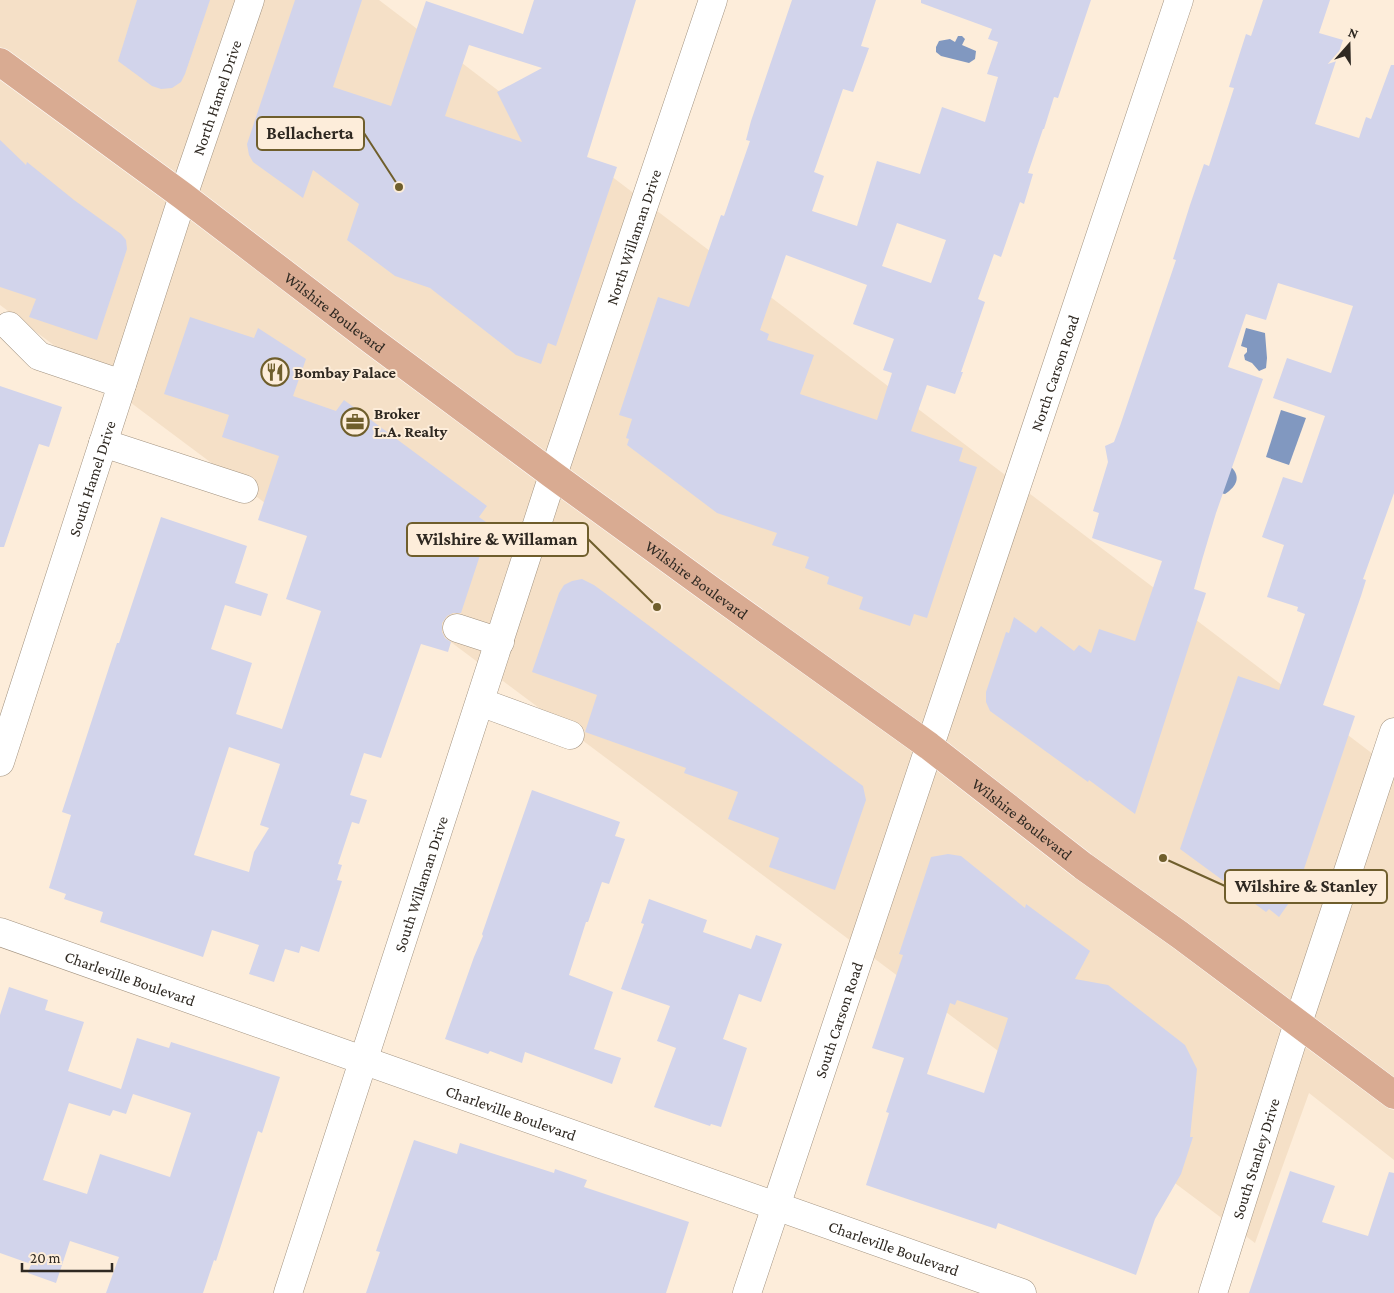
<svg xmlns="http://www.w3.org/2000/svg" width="1394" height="1293" font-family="'Crimson Pro',serif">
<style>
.built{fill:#f5e0c7}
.water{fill:#8198c0}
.building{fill:#d2d4eb;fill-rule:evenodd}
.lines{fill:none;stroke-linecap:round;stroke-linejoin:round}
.minor-casing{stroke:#a29381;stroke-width:29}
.major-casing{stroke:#fff;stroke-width:29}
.minor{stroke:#fff;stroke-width:28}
.major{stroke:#d9ab92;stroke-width:28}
.labels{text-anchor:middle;stroke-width:4;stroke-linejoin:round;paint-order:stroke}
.street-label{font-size:16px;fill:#2f2922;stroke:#fdedda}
.poi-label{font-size:16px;font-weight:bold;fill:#2f2922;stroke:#fdedda;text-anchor:start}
.leader{fill:none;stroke:#6f5e2c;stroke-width:2}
.callout-dot{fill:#6f5e2c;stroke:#fdedda;stroke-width:2}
.callout{fill:#fdedda;stroke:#6f5e2c;stroke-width:2}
.callout-label{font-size:18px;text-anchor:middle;font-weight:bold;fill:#2f2922}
</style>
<rect width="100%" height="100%" fill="#fdedda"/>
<path class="built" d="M0,0h379l1015,770v390l-85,-67 -54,150 -1255,-938z"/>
<g class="water">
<path d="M958,36h4l3,3 -3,6 14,6 -1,8 -6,4 -28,-7 -5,-4v-5l3,-6 11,-2 5,3z"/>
<path d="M1246,328l19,5 2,25 -1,10 -7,3 -7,-8 -7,-3 -1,-5 3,-3v-4l-6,-2z"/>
<path d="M1281,410l25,8 -17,47 -23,-8z"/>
<path d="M1229,465c13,11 8,21 -4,29l-5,-1z"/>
</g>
<g class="building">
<path d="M137,0h73l-25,74 -4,8 -9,6 -11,1 -9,-3 -34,-25z"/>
<path d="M295,0h67l-29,87 58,19 35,-105 97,33 11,-34h102l-49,157 30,10 -61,179 -8,-3 -7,21 -25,-9 -86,-67 -35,-12 -48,-36 12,-36 -46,-34 -10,28 -50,-36 -4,-7 -2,-11zM469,45l73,23 -45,24 25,50 -77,-26z"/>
<path d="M792,0h84l-15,46 8,2 -16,44 -10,-3 -29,83 10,4 -12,35 45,15 20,-65 43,13 22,-67 43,15 13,-45 -11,-3 11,-32 -10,-3 4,-10 -71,-26v-3h170l-33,98 -4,-1 -10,32h-1l-15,44 5,1 -9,30 -4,-2 -19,55 -7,-3 -16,45 7,3 -24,70h2l-8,22 -28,-9 -16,46 52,17 -4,13 18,6 -50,151 -13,-4 -4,12 -51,-17 4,-12 -36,-13 2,-7 -24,-9 4,-11 -37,-12 5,-12 -60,-20 -90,-68 2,-6 -3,-1 6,-19 -13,-4 39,-118 31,10 32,-92 3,1 26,-75 -4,-1 5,-19zM897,223l49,17 -15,43 -49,-17zM786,255l81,30 -14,39 41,15 -11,31 9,3 -15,47 -77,-26 14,-39 -47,-15 2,-6 -9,-4z"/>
<path d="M1263,0h67l-11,33 24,7 -28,84 44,14 7,-21 5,2 20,-54h3v428l-31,86 3,1 -5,16 -38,109 32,11 -59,177 -17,24 -10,-8 -3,3 -86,-63 58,-173 41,14 26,-76 -8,-3 1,-4 -31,-10 17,-52 -22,-8 21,-60 19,6 23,-67 -52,-18 14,-40 44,15 22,-67 -75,-23 -12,37 -20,-6 -18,53 35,12 -47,134 -14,47 -8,29 12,4 -71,221 -46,-34 -1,2 -98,-71 -4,-9v-10l20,-60 3,1 5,-16 22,16 5,-7 33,25 5,-6 12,8 8,-24 36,12 27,-80 -70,-23 7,-25 -6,-2 15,-49 -3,-16 9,-4 6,-16 56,-166 -3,-1 17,-54 14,-41 5,2 25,-78 -5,-1 17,-53 5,2z"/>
<path d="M0,140l26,25 1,-3 47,38 47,34 5,6 1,9 -30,91 -68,-23 7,-18 -36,-12z"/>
<path d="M190,317l64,21 4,-10 48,31 -13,37 43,15 8,-11 143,106 -8,11 11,8 -29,88h-8l-6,3 -5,7v9l3,6 6,4 -3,10 -27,-8 -40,114 -17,-5 -14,42 17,5 -8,24 -7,-2 -14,42 4,1 -5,15 5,1 -23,71 -18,-6 -2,7 -14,-4 -11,33 -25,-8 10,-29 -47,-15 -9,27 -103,-35 3,-10 -39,-13 2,-5 -17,-6 22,-73 -9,-3 55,-169h2l42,-126 86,29 -12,37 33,11 -7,22 -36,-11 -14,44 41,14 -16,51 46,15 39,-118 -35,-12 21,-63 -49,-16 21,-64 -57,-19 7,-22 -65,-21zM229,747l51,17 -20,61 9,3 -15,24 -5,20 -55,-17z"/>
<path d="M0,386l62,21 -13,40 -10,-3 -35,103h-4z"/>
<path d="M582,579l12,6 34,25 235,176 3,14 -31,90 -66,-23 10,-29 -51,-19 10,-27 -54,-19 2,-5 -101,-36 12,-37 -65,-23 27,-79 5,-8 8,-4z"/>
<path d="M532,790l88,32 -5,14 10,3 -16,45 -7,-2 -14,40h-2l-17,53 44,17 -19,57 27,9 -9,26 -87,-32 -3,11 -32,-12 -2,3 -43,-15 29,-82 9,-21 -1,-2z"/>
<path d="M948,854l13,2 64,52 1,-4 64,47 -15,28 33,6 77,60 12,24 -7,68h3l-12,37 -26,45 -19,56 -138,-52 -2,6 -130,-44 23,-72 -3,-1 18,-54 -32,-10 31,-93 -4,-1 32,-97zM957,1000l51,18 -24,75 -57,-19 23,-71 5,2z"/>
<path d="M649,899l58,21 -4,12 48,17 5,-14 26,9 -21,58 -22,-8 -16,45 24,9 -26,79 -10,-3 -1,2 -56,-19 22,-59 -19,-7 13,-35 -49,-17 23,-65 -3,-1z"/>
<path d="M9,987l39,13 -3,10 39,12 -16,49 53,18 16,-51 32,10 2,-6 109,35 -18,56 -4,-2 -42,130 -2,-1 -11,33h-97l13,-36 -49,-16 -14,42 -28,-10 3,-9 -31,-11v-238zM133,1094l58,19 -21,64 -70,-23 -13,40 -44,-14 26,-77 41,13 3,-6 13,4z"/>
<path d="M414,1140l43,14 3,-11 94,30 1,-4 32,11 -3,7 105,35 -23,71h-300l14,-41 -4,-1z"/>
<path d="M1290,1171l45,15 -13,36 46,14 21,-64 5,1v120h-145z"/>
</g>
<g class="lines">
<g class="minor-casing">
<g id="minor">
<path d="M9,326l30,30 83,28"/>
<path d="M103,443l141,46"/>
<path d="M457,628l43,14"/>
<path d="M480,702l90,33"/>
<path id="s1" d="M0,762l183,-566 67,-196"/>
<path id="s2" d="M0,932l1022,361"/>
<path id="s3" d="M288,1293l265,-818 160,-475"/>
<path id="s4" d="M747,1293l432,-1293"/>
<path id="s5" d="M1213,1293l85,-270 96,-291"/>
</g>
</g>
<g class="major-casing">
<g id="major">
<path id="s6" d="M0,62l183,134 191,146 179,133 158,115 218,156 154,120 97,69 214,160"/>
</g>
</g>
<use href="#minor" class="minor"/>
<use href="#major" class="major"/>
</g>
<defs>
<g id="restaurant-ring" transform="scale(1.4375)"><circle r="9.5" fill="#fdedda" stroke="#6f5e2c" stroke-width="1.5"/><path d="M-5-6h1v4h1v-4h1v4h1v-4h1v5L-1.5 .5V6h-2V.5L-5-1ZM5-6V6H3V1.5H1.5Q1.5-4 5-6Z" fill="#6f5e2c"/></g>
<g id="office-ring" transform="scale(1.4375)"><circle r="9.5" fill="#fdedda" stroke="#6f5e2c" stroke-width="1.5"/><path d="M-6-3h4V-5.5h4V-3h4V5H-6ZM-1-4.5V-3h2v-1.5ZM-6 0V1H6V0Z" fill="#6f5e2c"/></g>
</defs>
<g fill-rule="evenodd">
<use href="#restaurant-ring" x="275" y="372"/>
<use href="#office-ring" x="355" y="422"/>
</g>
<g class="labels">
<g class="street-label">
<text dy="6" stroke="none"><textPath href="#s1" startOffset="699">North Hamel Drive</textPath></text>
<text dy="6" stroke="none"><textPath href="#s3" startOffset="1111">North Willaman Drive</textPath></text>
<text dy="6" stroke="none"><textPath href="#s6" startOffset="418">Wilshire Boulevard</textPath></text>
<text dy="6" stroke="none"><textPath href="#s4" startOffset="970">North Carson Road</textPath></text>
<text dy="6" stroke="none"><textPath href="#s1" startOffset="298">South Hamel Drive</textPath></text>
<text dy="6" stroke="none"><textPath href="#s6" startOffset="868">Wilshire Boulevard</textPath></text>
<text dy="6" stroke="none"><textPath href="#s6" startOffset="1272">Wilshire Boulevard</textPath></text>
<text dy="6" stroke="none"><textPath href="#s3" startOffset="430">South Willaman Drive</textPath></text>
<text dy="6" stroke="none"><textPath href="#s2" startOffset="138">Charleville Boulevard</textPath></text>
<text dy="6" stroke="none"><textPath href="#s4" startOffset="288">South Carson Road</textPath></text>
<text dy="6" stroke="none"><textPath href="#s2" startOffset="542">Charleville Boulevard</textPath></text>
<text dy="6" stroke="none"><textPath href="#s5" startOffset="141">South Stanley Drive</textPath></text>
<text dy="6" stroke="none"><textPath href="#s2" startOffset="948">Charleville Boulevard</textPath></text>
</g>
<g class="poi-label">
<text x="294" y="378">Bombay Palace</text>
<text x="374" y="419">Broker<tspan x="374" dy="18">L.A. Realty</tspan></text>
</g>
</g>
<path class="leader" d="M399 187L364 133M657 607L588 539M1163 858L1225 886"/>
<g class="callout-dot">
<circle cx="399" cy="187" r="5"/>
<circle cx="657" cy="607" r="5"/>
<circle cx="1163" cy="858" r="5"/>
</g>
<g class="callout">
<rect x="257" y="117" width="107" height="33" rx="5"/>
<rect x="407" y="523" width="181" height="33" rx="5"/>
<rect x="1225" y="870" width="162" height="33" rx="5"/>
</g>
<g class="callout-label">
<text x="310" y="139">Bellacherta</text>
<text x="497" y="545">Wilshire &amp; Willaman</text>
<text x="1306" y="892">Wilshire &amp; Stanley</text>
</g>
<g transform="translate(1349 45) rotate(20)" stroke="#fdedda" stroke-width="4" paint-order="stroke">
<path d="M0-4L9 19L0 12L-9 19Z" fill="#2f2922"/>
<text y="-8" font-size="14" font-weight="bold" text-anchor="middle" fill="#2f2922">N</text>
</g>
<path d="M22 1263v8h90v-8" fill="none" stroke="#2f2922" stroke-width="2.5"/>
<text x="30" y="1263" font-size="15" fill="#2f2922" stroke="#fdedda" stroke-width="4" paint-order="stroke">20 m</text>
</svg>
